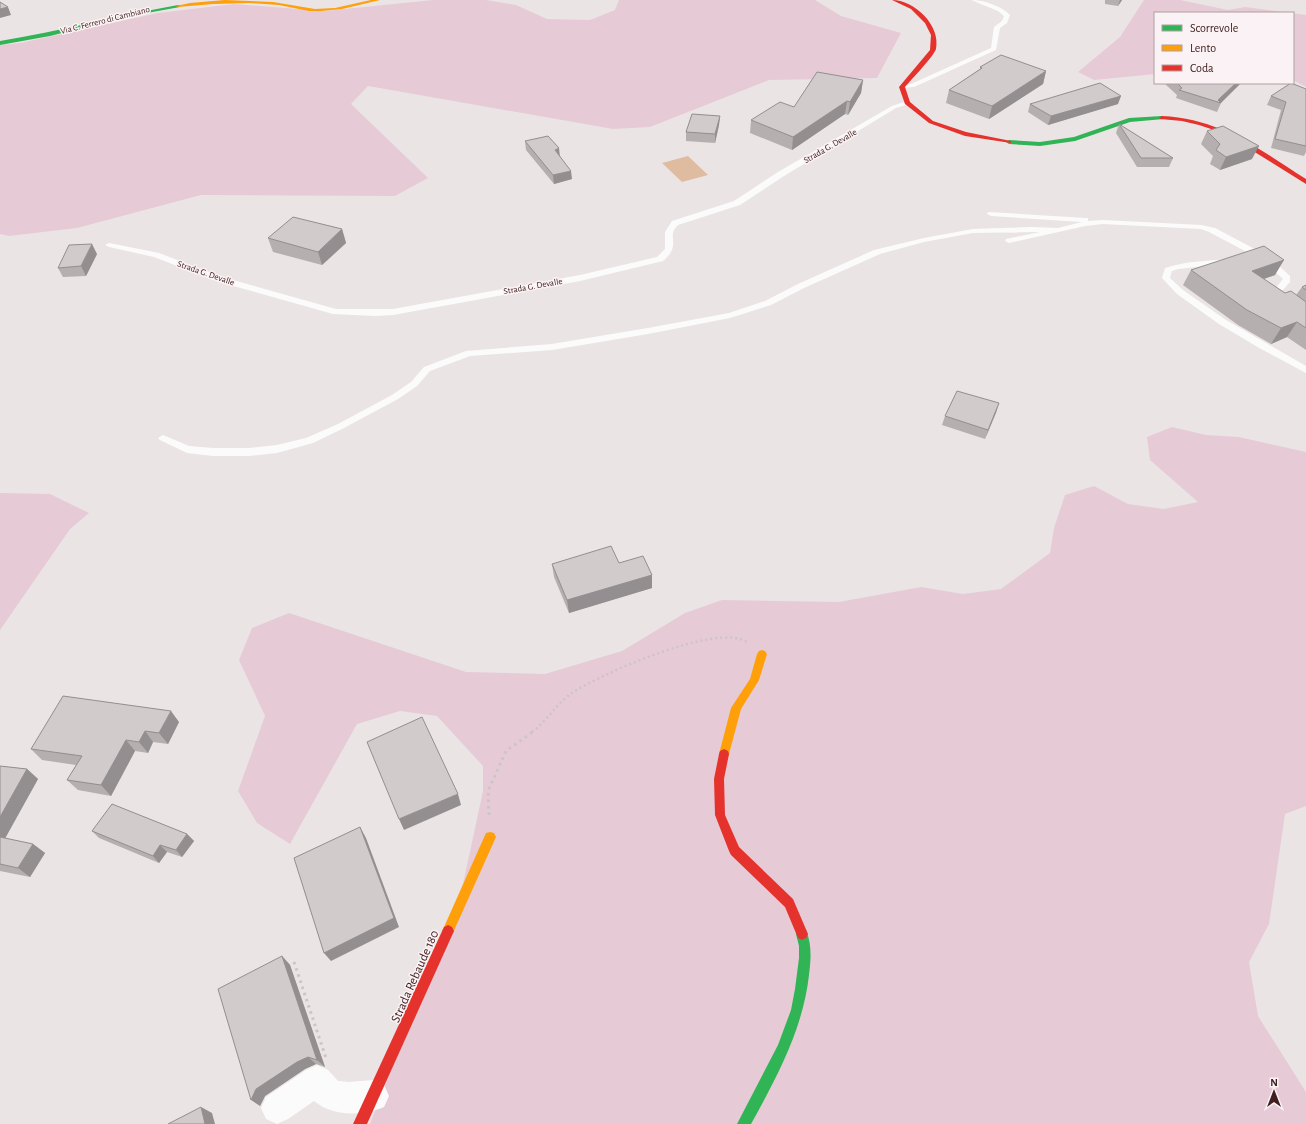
<svg xmlns="http://www.w3.org/2000/svg" width="1306" height="1124" font-family="'Alegreya Sans',sans-serif">
<style>
.green{fill:#e6cbd6}
.water{fill:#dfbca0}
.lines{fill:none;stroke-linecap:round;stroke-linejoin:round}
.path-far1{stroke:#cec4c4;stroke-width:2.5;stroke-dasharray:2 3;stroke-linecap:butt}
.path{stroke:#cec4c4;stroke-width:3;stroke-dasharray:2.5 4;stroke-linecap:butt}
.lane{fill:#fcfbfb;fill-rule:evenodd}
.street{fill:#fcfbfb;fill-rule:evenodd}
.fast{fill:#30b455;fill-rule:evenodd}
.slow{fill:#ff9f0a;fill-rule:evenodd}
.jam{fill:#e5322d;fill-rule:evenodd}
.wall{fill:#b5afaf}
.shaded-wall{fill:#938e8f}
.building{fill:#d2cbcc;stroke:#938e8f}
.labels{text-anchor:middle;stroke-width:3;stroke-linejoin:round;paint-order:stroke}
.far-street-label{font-size:9px;fill:#41201f;stroke:#faf2f4}
.near-street-label{font-size:13px;fill:#41201f;stroke:#faf2f4}
</style>
<rect width="100%" height="100%" fill="#ebe4e5"/>
<g class="green">
<path d="M433,0h53l30,5 31,14 43,1 25,-10 4,-10h196l26,16 60,17 -24,45 -108,2 -119,47 -37,2 -245,-43 -17,18 77,74 -33,18 -194,-1 -124,33 -68,8 -9,-2v-189l20,-2 138,-30 76,-9 91,7z"/>
<path d="M1144,0h36l48,10 17,-3 61,8v72l-13,-7v-67h-138v61l-61,6 -16,-8 42,-35z"/>
<path d="M1172,427l34,8 33,2 67,15v354l-21,8 -16,110 -20,38 9,54 48,76v32h-936l93,-240 20,-93v-25l-46,-50 -37,-5 -43,13 -67,120 -33,-21 -19,-32 27,-75 -26,-56 13,-32 37,-15 177,59 79,2 77,-23 63,-38 37,-13 117,2 82,-15 42,7 38,-5 49,-36 4,-25 11,-33 29,-9 34,18 36,5 34,-7 -48,-42 -3,-23z"/>
<path d="M0,493l50,1 39,19 -19,16 -70,101z"/>
</g>
<path class="water" d="M688,156l20,19 -26,7 -20,-19z"/>
<g class="lines">
<path class="path-far1" d="M532,732c15,-11 25,-29 40,-39 29,-19 145,-71 175,-51"/>
<g class="path">
<path d="M489,815l-1,-24 18,-40 28,-20"/>
<path d="M294,962l32,96"/>
</g>
<g class="lane">
<path d="M971,0c13,0 30,6 39,15l-3,8 -7,5 -4,22 -82,37 -14,1v-2l11,-2 80,-36 3,-21 8,-6 2,-5 -6,-5z"/>
<path d="M907,101l2,1v2l-13,4 -112,68 -44,29 -62,20c-13,12 5,19 -15,36l-83,20 -187,34 -18,1 -42,-2 -117,-33 -62,-24 -45,-10 -4,-2 4,-2 50,10 63,24 114,32h57l187,-34 77,-18 8,-8v-17l7,-11 62,-20 44,-29 114,-66z"/>
<path d="M988,212l97,6h3v3l15,-1 98,5 14,3 53,28 22,20v6l-9,10 8,10 17,12v7c-13,-4 -27,-17 -33,-29l10,-13 -21,-19 -53,-28 -8,-3 -98,-5 -18,2 -76,17 -4,-2 1,-2 34,-7 -67,1 -49,9 -44,12 -76,34 -33,17 -41,13 -82,16 -96,16 -82,6 -40,15 -13,15 -19,13 -54,29 -31,15 -36,10 -28,3h-36l-26,-3 -27,-13 -2,-2 5,-3 26,11 24,2h36l28,-3 29,-7 32,-14 54,-29 19,-13 13,-15 42,-16 86,-7 96,-16 81,-15 36,-12 33,-17 76,-34 50,-12 49,-9 58,-2 27,1 24,-6 -91,-6 -4,-2z"/>
<path d="M1228,259l4,2 -1,2 -53,6 -6,2 -2,7 13,12 43,30 80,46v7l-45,-24 -42,-25 -42,-30 -15,-16 3,-10c21,-7 42,-7 63,-9z"/>
</g>
<path class="street" d="M317,1065l11,5 10,11 11,1 24,-2 11,5 5,11 -5,11c-21,9 -51,10 -70,-6l-26,18 -11,5 -11,-5 -5,-11 5,-11 40,-27z"/>
<g class="fast">
<path d="M178,5h2v2l-55,10 -75,19 -50,9v-4c60,-10 118,-25 178,-36z"/>
<path d="M1162,116l3,2 -1,1 -34,3 -55,19 -35,5 -31,-2 -3,-2 3,-2 31,2 34,-5 55,-19z"/>
<path d="M802,928l4,2c6,15 5,29 3,45 -6,54 -32,102 -58,149h-14l41,-79 13,-35 4,-21 4,-31v-12l-3,-12 2,-4z"/>
</g>
<g class="slow">
<path d="M225,0l48,2 42,7 20,-1 36,-8h9l-38,9 -21,2h-12l-30,-6 -30,-2 -36,1 -35,3 -2,-1 14,-3z"/>
<path d="M762,650l3,1 2,3 -8,26 -18,29 -12,45 -1,3 -4,2 -4,-2 -1,-3 12,-46 19,-29 7,-25 2,-3z"/>
<path d="M490,832l4,1 2,4 -44,98 -4,2 -4,-2 -2,-4 2,-4 42,-94z"/>
</g>
<g class="jam">
<path d="M892,0c22,0 49,25 44,49 -2,7 -25,31 -31,38l5,15 23,19 33,11 45,9v2l-46,-7 -36,-13 -24,-19 -6,-17 31,-37 1,-15 -6,-12 -14,-14z"/>
<path d="M1162,116c59,3 97,33 144,63v5l-53,-33 -36,-20 -18,-6 -17,-4 -22,-2 -1,-1z"/>
<path d="M724,749l4,2 1,3 -5,25 1,36 14,32 54,52 15,35 -2,4 -4,2 -4,-2 -13,-31 -54,-52 -2,-4 -14,-36 -1,-36 5,-25 1,-3z"/>
<path d="M448,925l4,2 2,4 -87,193h-14l91,-197z"/>
</g>
</g>
<g class="wall">
<path d="M1105,0h17l-4,6 -13,-2z"/>
<path d="M980,67l66,4 -3,13 -54,35 -43,-16 3,-13 31,-21z"/>
<path d="M863,80l-2,13 -13,22 -3,-1 -53,36 -42,-17 1,-13 43,-13z"/>
<path d="M1164,83h77l-20,19v1l-4,9 -41,-14 1,-3z"/>
<path d="M1306,89v63l-2,4 -33,-8 10,-38 -14,-5 4,-9z"/>
<path d="M1030,104h88l-70,21 -20,-13z"/>
<path d="M720,116l-1,9 -4,18 -29,-2v-9z"/>
<path d="M1119,124l54,34 -4,9h-32l-21,-34z"/>
<path d="M1207,131l45,28 -32,11 -10,-6 3,-8 -12,-12z"/>
<path d="M525,141l35,15 12,23 -18,5 -28,-34z"/>
<path d="M342,229l4,14 -24,22 -49,-13 -5,-14z"/>
<path d="M97,254l-11,22 -23,1 -5,-9z"/>
<path d="M1191,270l84,5 -11,4 21,14 11,2 6,-8 4,-2v65l-19,-13 -16,7 -33,-19 -55,-40z"/>
<path d="M999,403l-14,36 -43,-14 3,-9z"/>
<path d="M619,563l33,12v13l-83,25 -15,-36 -2,-13z"/>
<path d="M179,722l-11,22 -15,-2 -5,11 -13,-2 -24,45 -33,-6 -11,-10 9,-15 -34,-5 -11,-11z"/>
<path d="M0,766l27,3 11,10 -33,59 28,6 12,9 -15,24 -30,-6z"/>
<path d="M92,831l95,3 7,7 -12,16 -15,-5 -8,11 -60,-25z"/>
<path d="M282,956l8,9 35,102 -9,-3 -11,5 -40,27 -5,10z"/>
</g>
<g class="shaded-wall">
<path d="M1120,0h2l-4,6z"/>
<path d="M8,7l3,8 -11,3v-9z"/>
<path d="M1046,71l-3,13 -54,35 3,-13z"/>
<path d="M863,80l-2,13 -13,22 2,-13z"/>
<path d="M1236,83h5l-20,20 -3,-3z"/>
<path d="M1121,96l-3,8 -70,21 3,-9z"/>
<path d="M847,101l-2,13 -53,36 1,-13z"/>
<path d="M720,116l-1,9 -4,18v-9z"/>
<path d="M1259,146l-7,13 -32,11 6,-13z"/>
<path d="M559,148l1,9 -5,-7z"/>
<path d="M571,171l1,8 -18,5 -1,-9z"/>
<path d="M342,229l4,14 -24,22 -4,-13z"/>
<path d="M92,244l5,10 -11,22 -5,-10z"/>
<path d="M1284,260l-9,15 -32,11 9,-15z"/>
<path d="M1297,322l-10,15 -16,7 10,-16z"/>
<path d="M999,403l-3,10 -11,26 3,-9z"/>
<path d="M652,575v13l-83,25 -2,-13z"/>
<path d="M171,711l8,11 -11,22 -9,-11z"/>
<path d="M145,731l8,11 -5,11 -9,-11z"/>
<path d="M126,740l9,11 -24,45 -10,-11z"/>
<path d="M27,769l11,10 -36,65 -2,-1v-26z"/>
<path d="M458,794l3,11 -57,25 -5,-11z"/>
<path d="M360,827l6,11 33,89 -68,34 -7,-8z"/>
<path d="M187,834l7,7 -12,16 -6,-7z"/>
<path d="M33,844l12,9 -15,24 -12,-9z"/>
<path d="M160,845l7,7 -8,11 -6,-7z"/>
<path d="M282,956l8,9 35,102 -8,-7z"/>
<path d="M308,1057l8,7 -11,5 -40,27 -5,10 -9,-6 5,-11 41,-27z"/>
<path d="M201,1107l11,6 3,11h-10z"/>
</g>
<g class="building">
<path d="M0,2l8,5 -8,2z"/>
<path d="M1001,55l45,16 -54,35 -43,-16 33,-22 -2,-1z"/>
<path d="M817,72l46,8 -13,22 -3,-1 -54,36 -42,-17 29,-18 14,5z"/>
<path d="M1100,83l21,13 -70,20 -21,-12z"/>
<path d="M1177,83h59l-18,17 3,3 -42,-13 3,-2z"/>
<path d="M1291,83l15,6v57l-31,-7 11,-37 -15,-6z"/>
<path d="M692,114l28,2 -5,18 -29,-2z"/>
<path d="M1119,124l54,34h-32z"/>
<path d="M1223,126l36,20 -33,11 -10,-7 4,-6 -13,-13z"/>
<path d="M548,136l11,12 -4,2 16,21 -18,4 -28,-34z"/>
<path d="M293,217l49,12 -24,23 -50,-14z"/>
<path d="M92,244l-11,22 -23,2 11,-23z"/>
<path d="M1264,246l20,14 -32,11 33,22 6,-2 15,11v26l-9,-6 -16,6 -34,-18 -56,-40z"/>
<path d="M1306,285v5l-4,-3z"/>
<path d="M957,391l42,12 -11,27 -43,-14z"/>
<path d="M611,546l8,17 24,-7 9,19 -85,25 -15,-36z"/>
<path d="M63,696l108,15 -12,22 -14,-2 -6,11 -13,-2 -25,45 -34,-5 15,-24 -51,-7z"/>
<path d="M422,717l36,77 -59,25 -32,-77z"/>
<path d="M0,766l27,3 -27,48z"/>
<path d="M112,804l75,30 -11,16 -16,-5 -7,11 -61,-25z"/>
<path d="M360,827l34,91 -70,35 -30,-95z"/>
<path d="M0,837l33,7 -15,24 -18,-4z"/>
<path d="M282,956l35,104 -9,-3 -11,5 -41,27 -5,11 -33,-111z"/>
<path d="M201,1107l4,17h-37z"/>
</g>
<g class="labels">
<g class="far-street-label">
<text transform="translate(105 20) rotate(-14)" y="3">Via C. Ferrero di Cambiano</text>
<text transform="translate(830 146) rotate(-30)" y="3">Strada G. Devalle</text>
<text transform="translate(206 273) rotate(19)" y="3">Strada G. Devalle</text>
<text transform="translate(533 286) rotate(-10)" y="3">Strada G. Devalle</text>
</g>
<g class="near-street-label">
<text transform="translate(414 976) rotate(-66)" y="5">Strada Rebaude 180</text>
</g>
</g>
<rect x="1154" y="12" width="140" height="72" fill="#faf2f4" stroke="#b09e9f"/>
<rect x="1162" y="25" width="20" height="6" fill="#30b455" stroke="#b09e9f"/>
<text x="1190" y="32" font-size="12" fill="#41201f">Scorrevole</text>
<rect x="1162" y="45" width="20" height="6" fill="#ff9f0a" stroke="#b09e9f"/>
<text x="1190" y="52" font-size="12" fill="#41201f">Lento</text>
<rect x="1162" y="65" width="20" height="6" fill="#e5322d" stroke="#b09e9f"/>
<text x="1190" y="72" font-size="12" fill="#41201f">Coda</text>
<g transform="translate(1274 1092)" stroke="#faf2f4" stroke-width="3" paint-order="stroke">
<path d="M0-3L7 15L0 10L-7 15Z" fill="#41201f"/>
<text y="-6" font-size="11" font-weight="bold" text-anchor="middle" fill="#41201f">N</text>
</g>
</svg>
